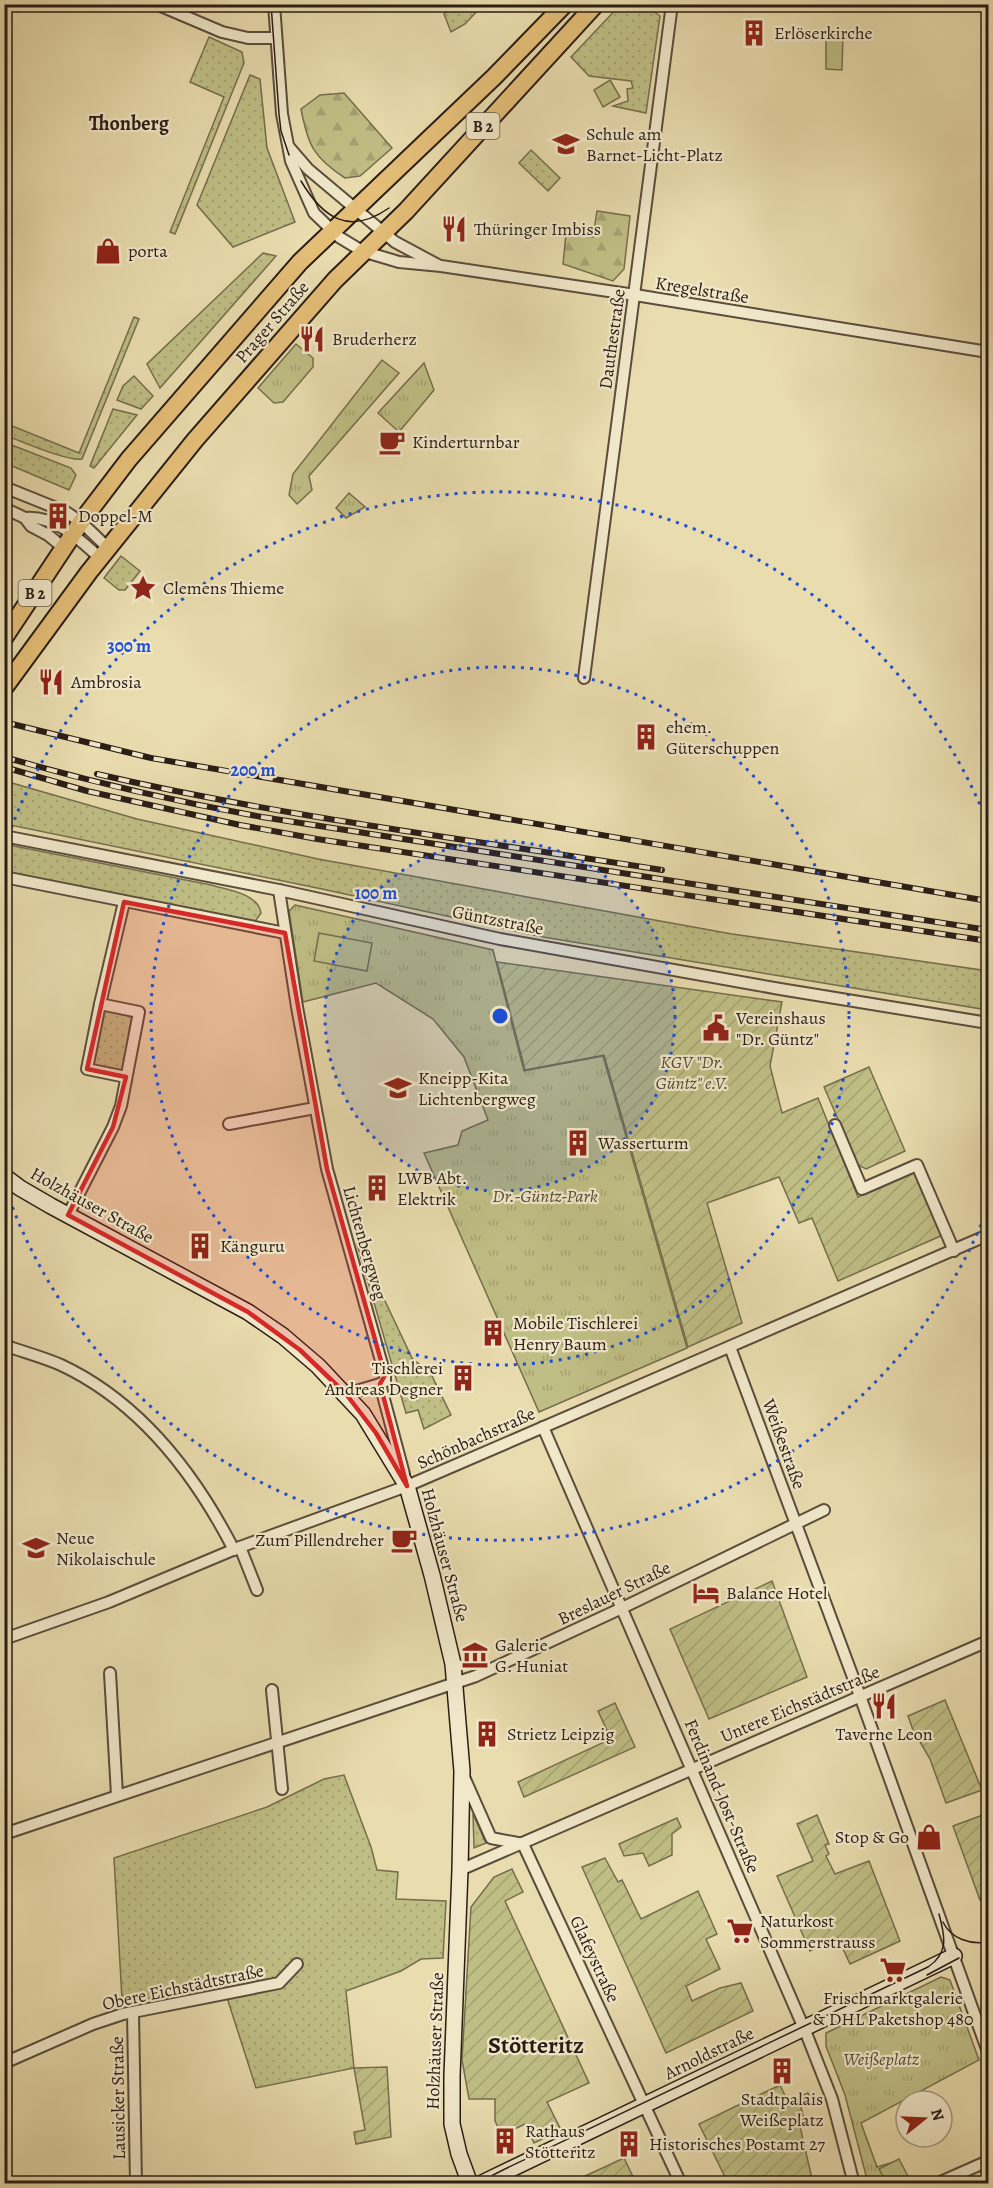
<svg xmlns="http://www.w3.org/2000/svg" width="993" height="2188" font-family="Alegreya,serif">
<style>
.grass{fill:url(#grass-dots);stroke:#746e4e;stroke-width:1.5}
.forest{fill:url(#forest-firs);stroke:#746e4e;stroke-width:1.5}
.park{fill:url(#park-tufts);stroke:#746e4e;stroke-width:1.5}
.garden{fill:url(#garden-furrows);stroke:#746e4e;stroke-width:1.5}
.pitch{fill:#bfbe85;stroke:#746e4e;stroke-width:1.5}
.lines{fill:none;stroke-linecap:round;stroke-linejoin:round}
.street-casing{stroke:#5a4d3c;stroke-width:14}
.secondary-casing{stroke:#2a1d16;stroke-width:18}
.primary-casing{stroke:#2a1d16;stroke-width:20}
.street{stroke:#f1e8ca;stroke-width:10}
.secondary{stroke:#f1e8ca;stroke-width:15}
.primary{stroke:#e4be77;stroke-width:16}
.tram{stroke:#2a1d16;stroke-width:1.5}
.rail-casing{stroke:#2a1d16;stroke-width:6}
.rail{stroke:#f1e8ca;stroke-width:4;stroke-dasharray:11;stroke-linecap:butt}
.marked{fill:#d62828;fill-opacity:0.2;stroke:#d62828;stroke-width:4.5;stroke-linejoin:round}
.ring{fill:none;stroke:#1d4ed8;stroke-width:3;stroke-dasharray:3 6}
.labels{text-anchor:middle;stroke-width:4.5;stroke-linejoin:round;paint-order:stroke}
.shield{fill:#f1e8ca;stroke:#665a4c;stroke-width:1.5}
.shield-label{font-size:16px;font-weight:bold;fill:#2a1d16}
.poi-label{font-size:18px;fill:#2a1d16;stroke:#f1e8ca;text-anchor:start}
.street-label{font-size:18px;fill:#2a1d16;stroke:#f1e8ca}
.park-label{font-size:18px;font-style:italic;fill:#574d37;stroke:#f1e8ca}
.neighbourhood-label{font-size:20px;font-weight:bold;fill:#2a1d16;stroke:#f1e8ca}
.district-label{font-size:24px;font-weight:bold;fill:#2a1d16;stroke:#f1e8ca}
.centre{fill:#1d4ed8;stroke:#f1e8ca;stroke-width:3}
.ring-label{font-size:18px;text-anchor:middle;font-weight:bold;fill:#1d4ed8;stroke:#f1e8ca;stroke-width:4.5;stroke-linejoin:round;paint-order:stroke}
</style>
<defs>
<pattern id="grass-dots" width="8" height="8" patternUnits="userSpaceOnUse" patternTransform="scale(1.5)"><rect width="8" height="8" fill="#bfbe85"/><path d="M2 2h.1M6 6h.1" fill="none" stroke="#a4a372" stroke-width="1.8" stroke-linecap="round"/></pattern>
<pattern id="forest-firs" width="22" height="20" patternUnits="userSpaceOnUse" patternTransform="scale(1.5)"><rect width="22" height="20" fill="#bfbe85"/><path d="M5 1l3.5 6h-7zM16 11l3.5 6h-7z" fill="#a4a372"/></pattern>
<pattern id="park-tufts" width="24" height="20" patternUnits="userSpaceOnUse" patternTransform="scale(1.5)"><rect width="24" height="20" fill="#bfbe85"/><path d="M3 7l-1-3M5 7V3M7 7l1-3M15 17l-1-3M17 17v-4M19 17l1-3" fill="none" stroke="#a4a372"/></pattern>
<pattern id="garden-furrows" width="10" height="10" patternUnits="userSpaceOnUse" patternTransform="scale(1.5)"><rect width="10" height="10" fill="#bfbe85"/><path d="M-1 1l2-2M0 10L10 0M9 11l2-2" fill="none" stroke="#a4a372"/></pattern>
</defs>
<rect width="100%" height="100%" fill="#e9dcae"/>
<filter id="stains"><feTurbulence type="fractalNoise" baseFrequency=".00333" numOctaves="4"/><feColorMatrix values="0 0 0 0 .2 0 0 0 0 .09 0 0 0 0 .02 0 0 0 .5 -.17"/></filter>
<radialGradient id="worn" r=".72"><stop offset=".6" stop-color="#630" stop-opacity="0"/><stop offset="1" stop-color="#630" stop-opacity=".3"/></radialGradient>
<g class="grass">
<path d="M454,4l4,1 6,5h4l5,-5h10l-18,19 -14,8 -7,-18z"/>
<path d="M621,4l24,1 15,11 -14,97 -33,-7 15,-5 -1,-12 6,-1 -2,-7 -42,-5 -18,-19z"/>
<path d="M209,37l33,15 2,11 -69,171 -5,-2 54,-135 -34,-15z"/>
<path d="M250,75l10,4 7,69 28,74 -62,25 -36,-42z"/>
<path d="M531,150l29,28 -12,13 -29,-28z"/>
<path d="M263,253l13,3 -116,132 -13,-24z"/>
<path d="M134,317l5,2 -57,140c-14,3 -62,-18 -77,-24v-12l74,30z"/>
<path d="M134,376l19,20 -12,13 -24,-9 6,-14z"/>
<path d="M113,409l24,6 -43,53 -4,-2z"/>
<path d="M4,442l67,26 5,7 -7,15 -64,-27z"/>
<path d="M121,556l19,15 -15,19h-6l-15,-12z"/>
<path d="M5,781l132,38 181,40 414,75 256,37 -7,34 7,2v3l-445,-73 -221,-48 -317,-65z"/>
<path d="M4,844l207,41c16,5 47,8 50,28l-7,10 -249,-51z"/>
<path d="M103,1008l32,6 -12,58 -32,-6z"/>
<path d="M361,1243l16,41 35,74 19,16 20,41 -27,14 -6,-19 -12,3 -49,-169z"/>
<path d="M344,1775l27,72 6,23 21,2 -2,27 50,2 -3,57 -22,1 -20,12 -55,20 8,77 -98,20 -34,-106 -93,21 -7,-4 -8,-141 153,-51 57,-28z"/>
<path d="M473,1814l13,29 -12,5z"/>
</g>
<g class="forest">
<path d="M344,93l48,55 -32,28 -15,2c-32,-21 -37,-33 -44,-69l19,-14z"/>
<path d="M597,211l33,5 -6,53 -11,12 -50,-17 3,-30 27,3z"/>
</g>
<g class="park">
<path d="M296,344l17,14v9l-30,35 -9,1 -16,-15z"/>
<path d="M382,360l17,13 -90,103 3,14 -15,14 -8,-9 4,-21z"/>
<path d="M424,363l10,27 -35,42 -21,-19z"/>
<path d="M349,493l16,14 -19,11 -10,-10z"/>
<path d="M295,905l198,45 31,121 79,-15 84,292 -148,64 -115,-259 34,-8 4,-14 26,-11 -24,-63 -31,-38 -57,-36 -73,19 -14,-91z"/>
<path d="M941,1977l9,3 29,80 -118,63 16,44 17,-5 12,21h-38l-23,-88 -19,-49v-13z"/>
</g>
<g class="garden">
<path d="M497,962l285,40 -12,64 12,47 36,-15 40,99 59,-26 26,64 -105,46 -26,-63 -13,5 -20,-46 -72,26 35,120 -54,24 -84,-292 -79,15z"/>
<path d="M869,1067l36,84 -39,18 -8,-4 -34,-78z"/>
<path d="M772,1581l35,96 -98,42 -39,-90z"/>
<path d="M945,1700l37,90 -36,13 -16,-44 -17,-29 -5,-14z"/>
<path d="M615,1703l20,44 -111,50 -6,-15 93,-43 -13,-28z"/>
<path d="M988,1813v83l-8,4 -27,-74z"/>
<path d="M817,1815l12,29 -4,1 4,9 -3,2 9,18 34,-13 31,80 -50,23 -12,-26 -28,13 -33,-75 36,-15 -16,-37z"/>
<path d="M677,1818l4,9 -9,7v21l-23,11 -6,-13 -19,3 -5,-12z"/>
<path d="M605,1858l13,24 4,-2 19,39 57,-28 19,43 -11,5 14,30 -34,17 6,15 28,-13 21,-5 12,28 -87,42 -84,-186z"/>
<path d="M512,1869l11,23 -18,9 84,182 -42,19 14,28 -27,13 -9,-19 -23,11 -7,-14v-22h-26l-7,-39 9,-153 23,-30z"/>
<path d="M387,2067l4,70 -35,7 -2,-12 11,-2 -11,-62z"/>
<path d="M780,2085l8,17 20,-9 2,4 -10,6 4,17 -5,2 14,61h-85l-29,-59z"/>
<path d="M624,2158l12,25h-66z"/>
</g>
<g class="pitch">
<path d="M826,35h17l-1,35 -16,-1z"/>
<path d="M610,80l10,17 -17,10 -9,-17z"/>
<path d="M319,933l53,10 -5,28 -53,-10z"/>
<path d="M899,2159l10,19 -12,5h-10l-8,-14z"/>
</g>
<g class="lines">
<g class="street-casing">
<g id="street">
<path d="M156,4l66,28 26,6h28"/>
<path d="M274,4l8,110 9,47 23,52 25,24 23,14 37,11 42,4 194,29 353,57"/>
<path d="M289,147l19,22 75,63 12,10 43,23"/>
<path d="M4,487l62,25 15,10 27,26"/>
<path d="M4,508l21,10 6,8 17,9 16,13"/>
<path d="M25,518c30,-3 54,21 75,40"/>
<path d="M584,678l88,-674"/>
<path d="M4,836l275,54 221,49 280,50 208,34"/>
<path d="M4,877l281,56"/>
<path d="M279,890l18,117 30,162 58,206v6l-5,3 -34,10"/>
<path d="M100,1004l-13,65 39,8"/>
<path d="M229,1124l86,-16"/>
<path d="M835,1125l27,64 55,-24 37,86"/>
<path d="M68,1215l45,-88 8,-21 18,-94 -39,-8 24,-102"/>
<path d="M4,1345c19,7 39,12 57,20 79,37 134,109 173,185"/>
<path d="M730,1347l130,349 128,356"/>
<path d="M380,1384l24,90"/>
<path d="M543,1427l263,606 26,66 22,85"/>
<path d="M240,1547l17,43"/>
<path d="M4,1639l105,-37 131,-55 167,-61 581,-251"/>
<path d="M110,1673l7,122"/>
<path d="M272,1690l10,99"/>
<path d="M464,1777l27,61 32,6 158,340"/>
<path d="M4,1834l472,-158 146,-68 202,-98"/>
<path d="M460,1870l528,-229"/>
<path d="M133,2012l3,172"/>
<path d="M4,2063l89,-39 30,-10 156,-31 18,-19"/>
<path d="M936,2184l52,-23"/>
</g>
</g>
<g class="secondary-casing">
<g id="secondary">
<path d="M4,1176l16,12 31,18 197,106 35,24 35,30 45,48 44,72 25,89 21,89 9,107 -2,99 -8,206v48l7,30 11,30"/>
<path d="M480,2184l474,-228"/>
</g>
</g>
<g class="primary-casing">
<g id="primary">
<path d="M4,638l77,-116 48,-63 171,-197 194,-185 71,-73"/>
<path d="M4,688l85,-116 106,-132 140,-160 71,-69 190,-207"/>
</g>
</g>
<use href="#street" class="street"/>
<use href="#secondary" class="secondary"/>
<use href="#primary" class="primary"/>
<g class="tram">
<path d="M271,4l8,110 2,17 8,24"/>
<path d="M301,181c22,37 48,55 88,27"/>
<path d="M943,1922c8,17 28,23 45,20"/>
<path d="M927,1975l32,-17"/>
<path d="M484,2184l9,-9 14,-7 421,-201c21,-14 17,-31 11,-53"/>
</g>
<g class="rail-casing">
<g id="rail">
<path d="M4,722l147,36 837,143"/>
<path d="M4,757c87,25 169,44 258,60l726,113"/>
<path d="M4,767l83,24 153,34 77,14 671,102"/>
<path d="M97,774c186,43 376,66 565,96"/>
</g>
</g>
<use href="#rail" class="rail"/>
</g>
<path class="marked" d="M124,902l161,31 42,236 58,206 -5,9 27,102 -31,-53 -30,-39 -46,-44 -52,-38 -180,-97 45,-88 13,-50 -39,-8z"/>
<circle cx="500" cy="1016" r="175" fill="#1d4ed8" fill-opacity=".12"/>
<g class="ring">
<circle cx="500" cy="1016" r="175"/>
<circle cx="500" cy="1016" r="349"/>
<path d="M988 1208A524 524 0 0 1 5 1187M5 845A524 524 0 0 1 988 824"/>
</g>
<defs>
<g id="building-bare" transform="scale(2.07)"><path d="M-4-6H4V6H1V3H-1V6H-4ZM-2.5-4.3h1.7v1.8h-1.7ZM.8-4.3h1.7v1.8H.8ZM-2.5-1h1.7V.8h-1.7ZM.8-1h1.7V.8H.8Z" fill="#8f2418" stroke="#f1e8ca" stroke-width="2.5" paint-order="stroke"/></g>
<g id="school-bare" transform="scale(2.07)"><path d="M0-5L7-2L0 1L-7-2ZM-4 1L0 2.5L4 1V4Q0 6-4 4Z" fill="#8f2418" stroke="#f1e8ca" stroke-width="2.5" paint-order="stroke"/></g>
<g id="restaurant-bare" transform="scale(2.07)"><path d="M-5-6h1v4h1v-4h1v4h1v-4h1v5L-1.5 .5V6h-2V.5L-5-1ZM5-6V6H3V1.5H1.5Q1.5-4 5-6Z" fill="#8f2418" stroke="#f1e8ca" stroke-width="2.5" paint-order="stroke"/></g>
<g id="shop-bare" transform="scale(2.07)"><path d="M-5-2.5h2.3a2.7 3.5 0 0 1 5.4 0H5L5.5 6h-11ZM-1.5-2.5h3a1.5 2.3 0 0 0-3 0Z" fill="#8f2418" stroke="#f1e8ca" stroke-width="2.5" paint-order="stroke"/></g>
<g id="cafe-bare" transform="scale(2.07)"><path d="M-5.5-4.5H6V0H3Q3 3.5 0 3.5H-2.5Q-5.5 3.5-5.5 0ZM3-3.2v2h1.7v-2ZM-6 4.5H4V6H-6Z" fill="#8f2418" stroke="#f1e8ca" stroke-width="2.5" paint-order="stroke"/></g>
<g id="sight-bare" transform="scale(2.07)"><path d="M0-6L1.8-2.2L6-1.7L2.9 1.2L3.7 5.4L0 3.3L-3.7 5.4L-2.9 1.2L-6-1.7L-1.8-2.2Z" fill="#8f2418" stroke="#f1e8ca" stroke-width="2.5" paint-order="stroke"/></g>
<g id="civic-bare" transform="scale(2.07)"><path d="M-.6-6.5H3V-4.5H.6V-3L4-1V1h2V6H-6V1h2V-1L-.6-3ZM-1.2 2.5V6h2.4V2.5Z" fill="#8f2418" stroke="#f1e8ca" stroke-width="2.5" paint-order="stroke"/></g>
<g id="hotel-bare" transform="scale(2.07)"><path d="M-6-4.5h1.5V1H6V5H4.5V3h-9V5H-6ZM-4 0a1.8 1.8 0 1 1 3.6 0ZM.5 0V-2.5h3Q6-2.5 6 0Z" fill="#8f2418" stroke="#f1e8ca" stroke-width="2.5" paint-order="stroke"/></g>
<g id="museum-bare" transform="scale(2.07)"><path d="M0-6L6-3V-2H-6V-3ZM-5-1h2V3h-2ZM-1-1h2V3h-2ZM3-1h2V3H3ZM-6 4H6V6H-6Z" fill="#8f2418" stroke="#f1e8ca" stroke-width="2.5" paint-order="stroke"/></g>
<g id="supermarket-bare" transform="scale(2.07)"><path d="M-6-5.5h2.5l.6 2H6L4.5 2H-2.5L-4.4-4H-6ZM-1.5 3.2a1.3 1.3 0 1 0 .1 0ZM3 3.2a1.3 1.3 0 1 0 .1 0Z" fill="#8f2418" stroke="#f1e8ca" stroke-width="2.5" paint-order="stroke"/></g>
</defs>
<g fill-rule="evenodd">
<use href="#building-bare" x="754" y="33"/>
<use href="#school-bare" x="566" y="144"/>
<use href="#restaurant-bare" x="454" y="229"/>
<use href="#shop-bare" x="108" y="251"/>
<use href="#restaurant-bare" x="312" y="339"/>
<use href="#cafe-bare" x="392" y="442"/>
<use href="#building-bare" x="58" y="516"/>
<use href="#sight-bare" x="143" y="588"/>
<use href="#restaurant-bare" x="51" y="682"/>
<use href="#building-bare" x="646" y="737"/>
<use href="#civic-bare" x="716" y="1028"/>
<use href="#school-bare" x="398" y="1088"/>
<use href="#building-bare" x="578" y="1143"/>
<use href="#building-bare" x="377" y="1188"/>
<use href="#building-bare" x="200" y="1246"/>
<use href="#building-bare" x="493" y="1333"/>
<use href="#building-bare" x="463" y="1378"/>
<use href="#cafe-bare" x="404" y="1540"/>
<use href="#school-bare" x="36" y="1548"/>
<use href="#hotel-bare" x="706" y="1593"/>
<use href="#museum-bare" x="475" y="1655"/>
<use href="#restaurant-bare" x="884" y="1706"/>
<use href="#building-bare" x="487" y="1734"/>
<use href="#shop-bare" x="929" y="1837"/>
<use href="#supermarket-bare" x="740" y="1931"/>
<use href="#supermarket-bare" x="893" y="1970"/>
<use href="#building-bare" x="782" y="2071"/>
<use href="#building-bare" x="505" y="2141"/>
<use href="#building-bare" x="629" y="2144"/>
</g>
<g class="labels">
<g class="shield">
<rect x="466.5" y="113" width="33" height="26" rx="4.5"/>
<rect x="18.5" y="580" width="33" height="26" rx="4.5"/>
</g>
<g class="shield-label">
<text x="483" y="132">B 2</text>
<text x="35" y="599">B 2</text>
</g>
<g class="poi-label">
<text x="774" y="39">Erlöserkirche</text>
<text x="586" y="140">Schule am<tspan x="586" dy="21">Barnet-Licht-Platz</tspan></text>
<text x="474" y="235">Thüringer Imbiss</text>
<text x="128" y="257">porta</text>
<text x="332" y="345">Bruderherz</text>
<text x="412" y="448">Kinderturnbar</text>
<text x="78" y="522">Doppel-M</text>
<text x="163" y="594">Clemens Thieme</text>
<text x="71" y="688">Ambrosia</text>
<text x="666" y="733">ehem.<tspan x="666" dy="21">Güterschuppen</tspan></text>
<text x="736" y="1024">Vereinshaus<tspan x="736" dy="21">"Dr. Güntz"</tspan></text>
<text x="418" y="1084">Kneipp-Kita<tspan x="418" dy="21">Lichtenbergweg</tspan></text>
<text x="598" y="1149">Wasserturm</text>
<text x="397" y="1184">LWB Abt.<tspan x="397" dy="21">Elektrik</tspan></text>
<text x="220" y="1252">Känguru</text>
<text x="513" y="1329">Mobile Tischlerei<tspan x="513" dy="21">Henry Baum</tspan></text>
<text x="443" y="1374" text-anchor="end">Tischlerei<tspan x="443" dy="21">Andreas Degner</tspan></text>
<text x="56" y="1544">Neue<tspan x="56" dy="21">Nikolaischule</tspan></text>
<text x="384" y="1546" text-anchor="end">Zum Pillendreher</text>
<text x="726" y="1599">Balance Hotel</text>
<text x="495" y="1651">Galerie<tspan x="495" dy="21">G. Huniat</tspan></text>
<text x="507" y="1740">Strietz Leipzig</text>
<text x="884" y="1740" text-anchor="middle">Taverne Leon</text>
<text x="909" y="1843" text-anchor="end">Stop &amp; Go</text>
<text x="760" y="1927">Naturkost<tspan x="760" dy="21">Sommerstrauss</tspan></text>
<text x="893" y="2004" text-anchor="middle">Frischmarktgalerie<tspan x="893" dy="21">&amp; DHL Paketshop 480</tspan></text>
<text x="782" y="2105" text-anchor="middle">Stadtpalais<tspan x="782" dy="21">Weißeplatz</tspan></text>
<text x="525" y="2137">Rathaus<tspan x="525" dy="21">Stötteritz</tspan></text>
<text x="649" y="2150">Historisches Postamt 27</text>
</g>
<g class="street-label">
<text transform="translate(702 290) rotate(9)" y="6">Kregelstraße</text>
<text transform="translate(272 322) rotate(-49)" y="6">Prager Straße</text>
<text transform="translate(612 339) rotate(-82)" y="6">Dauthestraße</text>
<text transform="translate(498 920) rotate(11)" y="6">Güntzstraße</text>
<text transform="translate(92 1205) rotate(29)" y="6">Holzhäuser Straße</text>
<text transform="translate(365 1243) rotate(74)" y="6">Lichtenbergweg</text>
<text transform="translate(476 1438) rotate(-24)" y="6">Schönbachstraße</text>
<text transform="translate(784 1444) rotate(70)" y="6">Weißestraße</text>
<text transform="translate(445 1555) rotate(75)" y="6">Holzhäuser Straße</text>
<text transform="translate(614 1593) rotate(-26)" y="6">Breslauer Straße</text>
<text transform="translate(800 1704) rotate(-23)" y="6">Untere Eichstädtstraße</text>
<text transform="translate(722 1796) rotate(67)" y="6">Ferdinand-Jost-Straße</text>
<text transform="translate(595 1959) rotate(65)" y="6">Glafeystraße</text>
<text transform="translate(183 1987) rotate(-12)" y="6">Obere Eichstädtstraße</text>
<text transform="translate(435 2041) rotate(-88)" y="6">Holzhäuser Straße</text>
<text transform="translate(709 2053) rotate(-26)" y="6">Arnoldstraße</text>
<text transform="translate(118 2098) rotate(-91)" y="6">Lausicker Straße</text>
</g>
<g class="park-label">
<text x="692" y="1068">KGV "Dr.<tspan x="692" dy="21">Güntz" e.V.</tspan></text>
<text x="545" y="1202">Dr.-Güntz-Park</text>
<text x="881" y="2065">Weißeplatz</text>
</g>
<g class="neighbourhood-label">
<text x="129" y="130">Thonberg</text>
</g>
<g class="district-label">
<text x="536" y="2053">Stötteritz</text>
</g>
</g>
<circle cx="500" cy="1016" r="9" class="centre"/>
<g class="ring-label">
<text x="129" y="652">300 m</text>
<text x="253" y="776">200 m</text>
<text x="376" y="899">100 m</text>
</g>
<rect width="993" height="2188" fill="none" stroke="#e9dcae" stroke-width="24"/>
<rect x="6" y="6" width="981" height="2176" fill="none" stroke="#2a1d16" stroke-width="3"/>
<rect x="12" y="12" width="969" height="2164" fill="none" stroke="#2a1d16" stroke-width="1.5"/>
<g transform="translate(924 2119) rotate(72)"><circle r="28" fill="#f1e8ca" stroke="#a19782" stroke-width="1.5"/>
<path d="M0-4.5L10 22L0 15L-10 22Z" fill="#8f2418"/>
<text y="-9" font-size="16" font-weight="bold" text-anchor="middle" fill="#2a1d16">N</text>
</g>
<rect width="100%" height="100%" filter="url(#stains)"/>
<rect width="100%" height="100%" fill="url(#worn)"/>
</svg>
